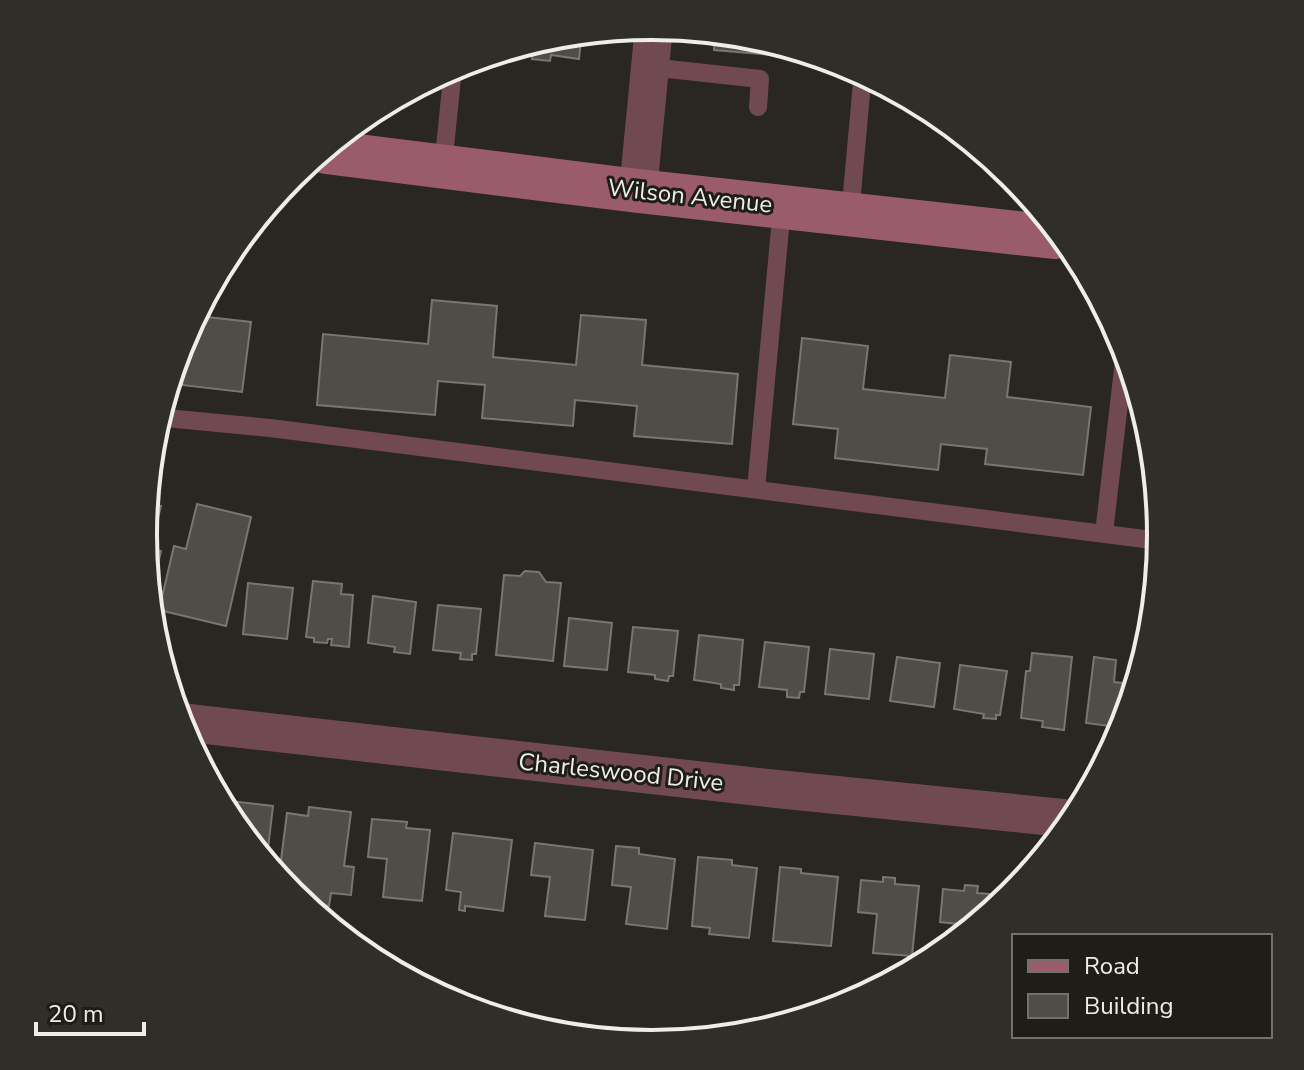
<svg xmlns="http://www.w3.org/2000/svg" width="1304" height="1070" font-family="'Nunito Sans',sans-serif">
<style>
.building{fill:#4f4d46;stroke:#78766e;stroke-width:2}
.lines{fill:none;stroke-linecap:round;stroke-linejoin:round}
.lane{stroke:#714a51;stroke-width:18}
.street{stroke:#714a51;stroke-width:38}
.secondary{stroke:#9a5c69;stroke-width:44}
.labels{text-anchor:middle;stroke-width:6;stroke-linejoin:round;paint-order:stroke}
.street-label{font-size:24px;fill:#eeede9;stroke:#1f1d17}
.rim{fill:none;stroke:#eeede9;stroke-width:4}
</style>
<rect width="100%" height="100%" fill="#292720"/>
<g class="building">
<path d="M715,38l102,21 -103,-9z"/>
<path d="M581,40l-2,19 -28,-4 -1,6 -18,-2 1,-6 -11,-1z"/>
<path d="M432,300l65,6 -4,51 83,8 5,-50 65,5 -4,45 96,9 -6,70 -98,-8 3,-30 -62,-6 -2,26 -91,-8 3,-33 -47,-4 -3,34 -118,-10 6,-71 105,10z"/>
<path d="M198,316l53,6 -9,70 -69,-8 9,-44z"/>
<path d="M802,338l66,8 -5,43 82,9 5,-43 61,7 -4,35 84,10 -8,68 -98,-11 2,-15 -46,-5 -3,26 -103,-12 3,-29 -45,-5z"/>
<path d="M149,503l12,3 -11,43 11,2 -8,35 -10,-51z"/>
<path d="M197,504l54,13 -25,109 -67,-16 15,-64 12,3z"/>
<path d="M525,571l14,1 7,10 15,1 -8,78 -57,-6 8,-80 16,1z"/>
<path d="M313,581l29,3 -1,10 12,1 -4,52 -18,-2 1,-6h-4l-1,4 -13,-1v-4l-8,-1z"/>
<path d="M248,583l45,5 -6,51 -44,-5z"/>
<path d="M373,596l43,6 -6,52 -16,-2 1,-5 -27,-4z"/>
<path d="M438,605l43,4 -5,45h-4v6l-12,-1 1,-6 -28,-3z"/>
<path d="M569,618l43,5 -5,47 -43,-4z"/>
<path d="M633,627l45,4 -5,45h-4l-1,5 -13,-2v-4l-27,-3z"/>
<path d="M699,635l44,5 -4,45h-5v5l-13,-2v-4l-27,-4z"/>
<path d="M765,642l44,5 -5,45h-4l-1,6 -12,-1v-7l-28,-3z"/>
<path d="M830,649l44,5 -5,45 -44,-5z"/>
<path d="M1032,653l40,4 -8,73 -22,-3 1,-6 -22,-3 5,-47h4z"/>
<path d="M897,657l43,6 -6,44 -44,-6z"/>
<path d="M1094,657l22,3 -2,22 17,2 -9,46 -5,8 -8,-1 1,-11 -24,-3z"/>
<path d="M960,665l47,6 -7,44h-4v4l-13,-1 1,-4 -30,-5z"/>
<path d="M230,801l43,5 -6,51z"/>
<path d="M309,807l42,5 -7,54 10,1 -3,28 -20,-2 -2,13 -25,-3 -12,-8 -13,-19 8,-63 21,3z"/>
<path d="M372,819l35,3 -1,6 24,2 -8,71 -39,-4 4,-38 -19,-2z"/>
<path d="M453,833l59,7 -9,71 -38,-5v5l-6,-1 2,-18 -15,-2z"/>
<path d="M535,843l58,7 -8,70 -40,-4 5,-39 -19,-2z"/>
<path d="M616,846l23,2v6l36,5 -8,70 -41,-5 5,-37 -19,-2z"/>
<path d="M698,857l34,3v5l25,3 -8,70 -40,-4 1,-6 -18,-2z"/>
<path d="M780,867l21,2v4l37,4 -7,69 -58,-5z"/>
<path d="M883,877l12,1v6l24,2 -7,70 -39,-3 4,-39 -19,-2 3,-32 22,2z"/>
<path d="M965,885l13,1 -1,7 24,2v8l-44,28 1,-7 -18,-2 3,-33 21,2z"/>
</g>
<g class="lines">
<g class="lane">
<path d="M650,67l110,12 -2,28"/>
<path d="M443,167l10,-99"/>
<path d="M850,215l12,-132"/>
<path d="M166,418l104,10 890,113"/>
<path d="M756,489l26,-282"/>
<path d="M1104,533l21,-181"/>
</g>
<g class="street">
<path d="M638,191l16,-165"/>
<path d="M180,722l597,67 286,29"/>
</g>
<path class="secondary" d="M326,152l312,39 416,46"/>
</g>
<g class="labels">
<g class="street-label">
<text transform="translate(690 196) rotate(6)" y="8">Wilson Avenue</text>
<text transform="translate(621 772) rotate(6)" y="8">Charleswood Drive</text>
</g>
</g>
<path d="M0 0H1304V1070H0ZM157 535a495 495 0 1 1 990 0a495 495 0 1 1-990 0Z" fill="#302e28" fill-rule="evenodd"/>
<path class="rim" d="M157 535a495 495 0 1 1 990 0a495 495 0 1 1-990 0Z"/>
<rect x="1012" y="934" width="260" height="104" fill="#1f1d17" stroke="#72706b" stroke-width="2"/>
<rect x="1028" y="960" width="40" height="12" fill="#9a5c69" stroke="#72706b" stroke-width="2"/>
<text x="1084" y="974" font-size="24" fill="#eeede9">Road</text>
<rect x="1028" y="994" width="40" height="24" fill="#4f4d46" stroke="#72706b" stroke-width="2"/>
<text x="1084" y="1014" font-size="24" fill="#eeede9">Building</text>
<path d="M36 1022v12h108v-12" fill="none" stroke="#eeede9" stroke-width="4"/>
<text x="48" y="1022" font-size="24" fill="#eeede9" stroke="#1f1d17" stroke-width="6" paint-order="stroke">20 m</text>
</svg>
